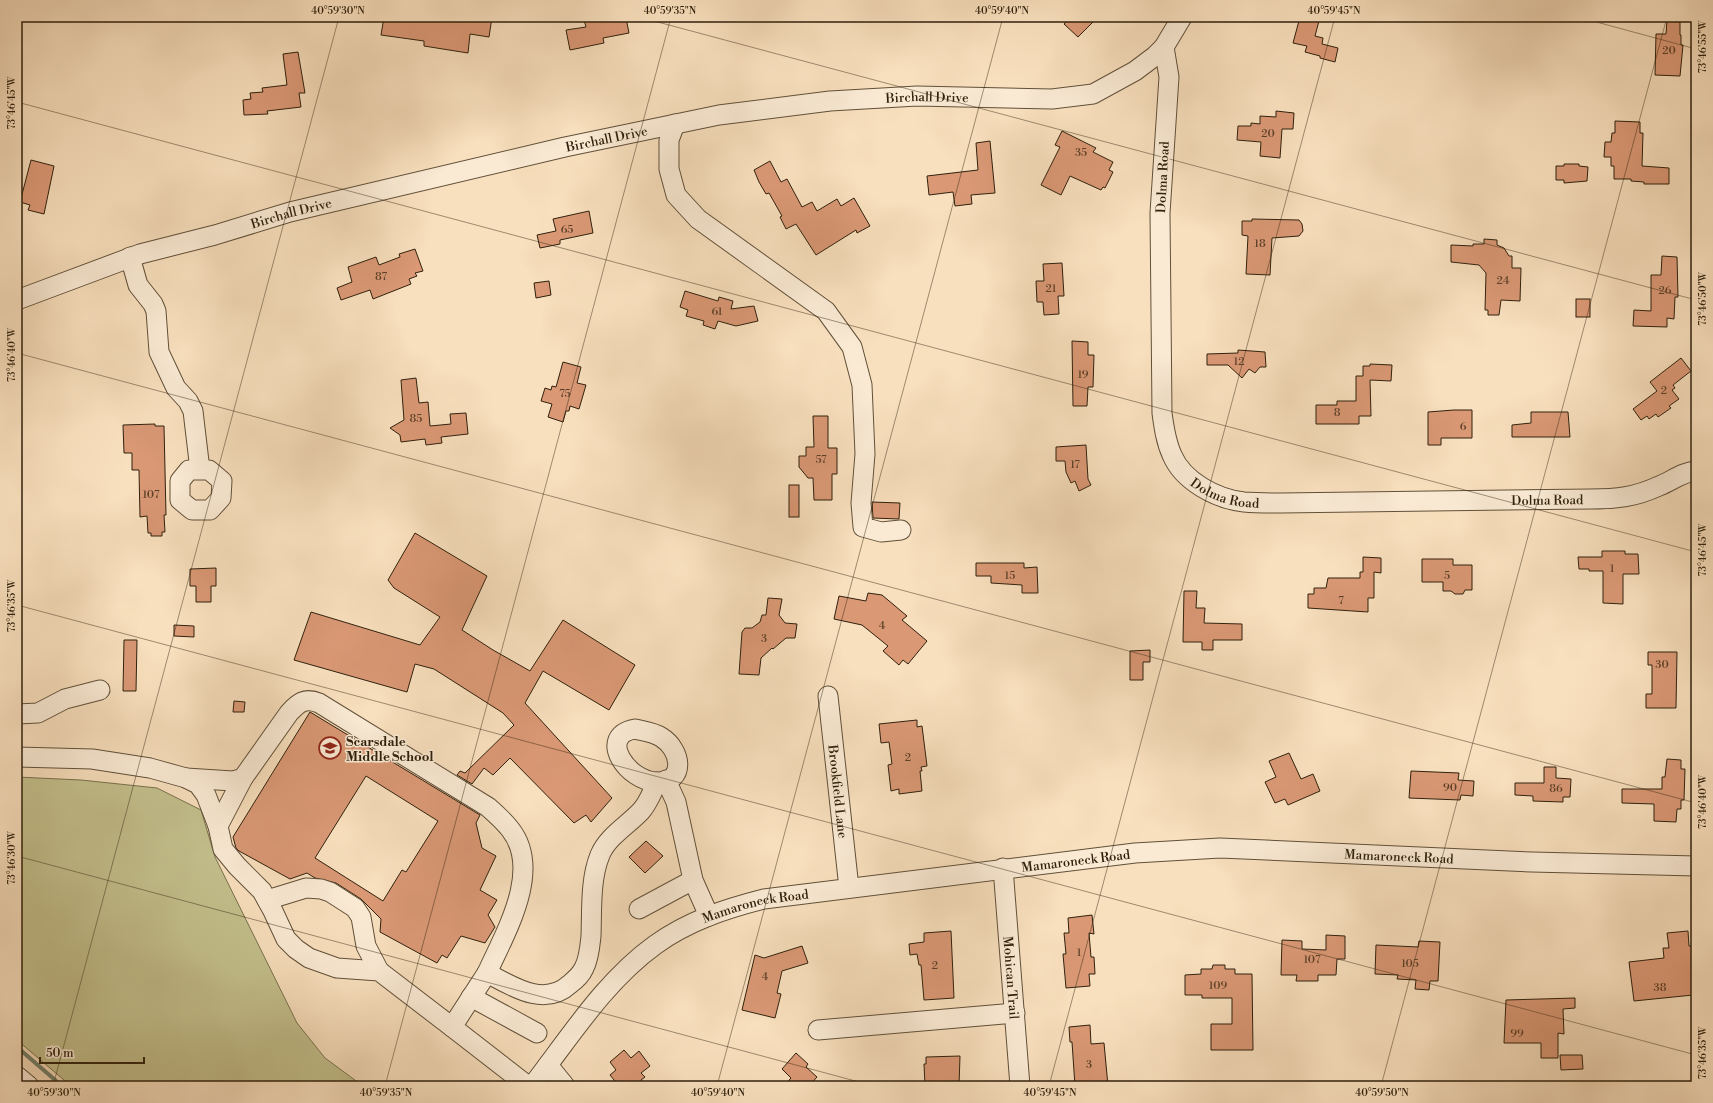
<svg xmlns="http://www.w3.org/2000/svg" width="1713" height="1103" font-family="'Libre Bodoni',serif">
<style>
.green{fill:#c3c08d;stroke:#79704d}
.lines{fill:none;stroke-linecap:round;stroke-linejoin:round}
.stream{stroke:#727f6c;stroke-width:4}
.building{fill:#da9875;stroke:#2f210d;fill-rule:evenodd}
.minor-casing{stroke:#615039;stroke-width:21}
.minor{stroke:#faead4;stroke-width:19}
.ticks{fill:none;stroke:#2f210d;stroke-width:1;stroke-opacity:0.45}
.labels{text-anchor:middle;stroke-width:3;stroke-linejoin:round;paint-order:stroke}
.number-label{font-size:11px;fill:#5a3f27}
.street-label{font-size:13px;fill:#2f210d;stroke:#faead4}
.poi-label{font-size:13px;font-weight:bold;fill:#2f210d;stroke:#faead4;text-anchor:start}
.neatline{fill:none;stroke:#2f210d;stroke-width:1.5}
.ticks-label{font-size:10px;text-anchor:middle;fill:#2f210d}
</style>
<rect width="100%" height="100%" fill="#f8dfbd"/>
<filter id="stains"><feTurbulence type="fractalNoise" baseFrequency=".005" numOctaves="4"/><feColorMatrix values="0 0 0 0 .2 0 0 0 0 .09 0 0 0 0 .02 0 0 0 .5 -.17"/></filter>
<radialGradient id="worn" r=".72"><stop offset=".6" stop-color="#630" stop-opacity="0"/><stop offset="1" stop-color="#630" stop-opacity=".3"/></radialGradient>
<path class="green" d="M17,777l64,3 76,8 44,22 14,47 82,166 28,35 38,28h-292l-54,-46z"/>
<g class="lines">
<path class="stream" d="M17,1047l45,39"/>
</g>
<g class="building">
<path d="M384,17h108l-3,20 -19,-3 -2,19 -44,-7v-5l-43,-6z"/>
<path d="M597,17h14l1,4 14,-3 3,15 -26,5 1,5 -34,7 -4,-20 20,-3 -2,-7z"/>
<path d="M1070,17h28l-20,20 -14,-13z"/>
<path d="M1300,17h20l-5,19 8,2 -1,6 16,4 -3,14 -15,-4v-2l-15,-4 2,-6 -14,-3z"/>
<path d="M1667,20h13v15h1v10h2l-3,31 -25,-1 1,-41h10z"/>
<path d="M298,52l7,41h-6l2,14 -34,4 1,3 -24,1 -1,-15 8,-1 -1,-6 13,-1 -1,-4 25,-3 -4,-31z"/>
<path d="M1276,111l18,2 -1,16h-11l-2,29 -20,-2 1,-14 -24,-2 1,-14h13v-3l9,1v-8l16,1z"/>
<path d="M1615,121l25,1v11h3l-1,33 27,2v16h-25v-2l-13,-1v-2h-17v-13h-3v-9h-7l1,-15h6l1,-9h3z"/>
<path d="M1062,131l34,17 -3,4 20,10 -4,8 4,2 -8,16 -2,-1 -2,3 -31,-14 -9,19 -20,-10 19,-38 -5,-2z"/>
<path d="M990,141l5,52 -24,2 1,9 -17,2 -2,-14 -24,3 -2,-19 51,-6 -2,-27z"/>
<path d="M31,160l23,6 -10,48 -16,-4 2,-5 -10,-3z"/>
<path d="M770,161l11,21 6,-3 15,28 10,-5 5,9 20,-12 4,7 13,-8 16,28 -13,7 -1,-3 -40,25 -20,-31 -10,5 -6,-12 2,-1 -13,-23 -3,1 -7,-12 -5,-12z"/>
<path d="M1564,164h15v2l9,1 -1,14 -23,2v-3h-8v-14h8z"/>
<path d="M589,211l4,22 -33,7v4l-20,4 -3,-13 19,-4 -3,-12z"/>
<path d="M1252,219l47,1 3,4 1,7 -4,5 -27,2 -2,37 -24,-1 2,-38 -6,-1v-14h10z"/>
<path d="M1484,239l13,1v5l7,3 5,8h3v12h9l-1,33 -19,-1 -2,15h-11v-5h-3l1,-37 -7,-8 -28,-3v-17l22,1v-2h11z"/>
<path d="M415,249l8,22 -8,2 2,3 -8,3 2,5 -38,15 -3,-9 -29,10 -4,-12 15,-6 -4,-15 28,-10 3,8 21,-8 -1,-3z"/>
<path d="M1662,256l15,1 1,40h-3l-1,22 -7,-1v9l-34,-1 1,-16 17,1v-36h10z"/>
<path d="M1062,263l2,33h-6l1,18 -15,1 -1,-13h-6l-1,-21h8l-1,-17z"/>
<path d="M549,281l2,14 -15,3 -2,-15z"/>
<path d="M685,291l33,10 1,-4 14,4 -2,8 23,-3 4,15 -22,5 -18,-5 -3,8 -12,-4 1,-4 -18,-5 2,-6 -8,-3z"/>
<rect x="1576" y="299" width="14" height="18"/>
<path d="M1072,341l16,1v13h6l-1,32h-5l-1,19h-14z"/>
<path d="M1238,350l27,2 1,15h-6l-5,6 -6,-4 -7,9 -14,-13h-21v-11l31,-1z"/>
<path d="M1681,358l10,13 -18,14 2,3 -3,2 7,9 -10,7 2,2 -13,9 -2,-3 -7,5 -2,-3 -6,4 -8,-11 24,-18 -7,-9z"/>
<path d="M563,362l18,5 -4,16 9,2 -7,24 -9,-3 -1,5h-3l-3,11 -15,-5 4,-13 -11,-3 4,-13 6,2 1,-4 4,1z"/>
<path d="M1370,364l22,1 -1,16 -21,-1 1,36h-12v8h-43v-19h21v-4h19v-25h7v-10h7z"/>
<path d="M416,378l3,25 9,-1 2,24 21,-2 -1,-10 16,-1 2,21 -27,3 1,6 -16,2 -1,-6 -24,3 -1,-7 -10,-7 14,-8 -3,-40z"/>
<path d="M1454,410h18v28h-31v7h-13v-33z"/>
<path d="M1531,412h37l2,25h-58v-12l19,-2z"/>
<path d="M813,416h15v32h9v26h-5v26h-18l-1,-22h-5l-9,-11v-11h7v-9h8z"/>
<path d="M155,424v2h9l2,89h-2l1,17h-3v4h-11v-3h-3l-1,-17 -7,1 -1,-47h-7v-17h-8l-1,-28z"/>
<path d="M1086,445l2,34 3,6 -12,6 -4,-10 -4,2 -5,-11 -1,-11h-9v-14z"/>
<rect x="789" y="485" width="10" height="32"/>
<path d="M872,502l28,1 -1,16 -26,-1z"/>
<path d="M415,533l72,43 -25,54 31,20 37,21 33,-51 72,45 -26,45 -66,-39 -18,32 87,95 -21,24 -5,-7 -12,8 -64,-65 -17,17 -9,-7 -12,16 -15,-9 3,-4 5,2 49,-48 -11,-12 -69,-44 -19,-5 -8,28 -113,-32 17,-48 109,33 20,-28 -46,-29 -6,-8z"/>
<path d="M1602,551h23v3h13l1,20h-16v30l-20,-1v-32h-14v-2h-10l-1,-12h24z"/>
<path d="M1363,557l18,1v15l-7,-1v26h-6v14l-60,-4v-14h6v-6h12l2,-10h32v-6h3z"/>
<path d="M1422,559h31v6h19v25h-7l-2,4h-8l-4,-3h-8v-9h-21z"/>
<path d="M976,563h48v5l13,-1 1,26h-16v-8l-31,-2v-7h-15z"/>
<path d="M216,568v18h-5v16h-15v-16h-6v-17z"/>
<path d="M1184,591h13l-1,17h9l-1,15 38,1v16h-29v10h-11v-8h-19z"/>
<path d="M868,593l14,2 25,21 -5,4 25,21 -19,23 -5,-4 -4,5 -16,-14 5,-5 -26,-21 -28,-6 5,-23 27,5z"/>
<path d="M768,598l14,1 -3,16 6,8 12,1 -2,14h-9l-13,11 -1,-1 -11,10 -2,17 -20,-1 3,-42 3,-4h7l8,-6 2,-7h4z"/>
<path d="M174,625l20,1v11l-20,-1z"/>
<path d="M124,640h13l-1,51h-13z"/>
<path d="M1150,650v12h-7v18h-13v-29z"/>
<path d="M1648,652h29l-1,56h-30v-14h6v-29h-4z"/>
<path d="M234,701l11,1 -1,10h-11z"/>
<path d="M310,712l170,103 -4,8 6,25 14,8 -16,34 17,10 -9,15 7,12 -10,16 -24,-7 -14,22 -5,-3 -5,8 -57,-31 1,-13 -20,-20 -25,-16 -21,-5 -8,-5 -17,6 -51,-28 -3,-3 -3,-11zM366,776l72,45 -32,51 -4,-2 -19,31 -68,-43z"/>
<path d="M917,720v7l5,-1 5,40 -6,1 1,4h-2l2,20 -23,3v-5l-8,2 -3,-26 4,-1 -3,-22 -8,1 -2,-19z"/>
<path d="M1289,753l12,26 12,-5 7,17 -32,14 -3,-6 -10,4 -10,-21 11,-5 -7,-16z"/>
<path d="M1667,759l14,1v9h4l-1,31h-3v9h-4l-1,13 -22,-1v-17l-32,-1v-14h40v-12h3z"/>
<path d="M1544,767h12v11l15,1 -1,18h-7v5l-30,-1v-5l-18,-1v-12h29z"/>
<path d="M1411,771l48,2 -1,7 16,1 -1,15 -12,-1 -1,5 -51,-2z"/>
<path d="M646,841l17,15 -18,17 -16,-16z"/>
<path d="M1092,915l2,19 -5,-1 2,24h3l1,17h-6l1,12 -24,2 -3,-34h3l-2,-21h5l-1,-15z"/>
<path d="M951,931l3,67 -30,2 -3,-35h-2l-2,-11 -7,1 -1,-11 15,-2v-9z"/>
<path d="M1688,931l1,15h3l1,10h3v23h-4l1,16 -59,6 -5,-39 35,-4 -1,-10h6l-2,-15z"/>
<path d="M1326,935l19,1v23h-8l-1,16h-18v6h-22l1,-6h-16l1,-35 20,1v8l24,1z"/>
<path d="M1419,941l21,1 -2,39h-8l-1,9 -14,-1 1,-9 -19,-1 1,-4 -23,-1 1,-29 42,2z"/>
<path d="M802,946l6,17 -26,8 -5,22 4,1 -6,24 -33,-8 13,-55 9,3z"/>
<path d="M1213,965h12v4h10v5h17l1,76h-42v-26h21v-26h-30v-3h-17v-20l16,-1v-5h11z"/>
<path d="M1575,998v10l-12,1 1,25 -6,-1v25h-17v-15h-37l2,-43z"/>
<path d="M1090,1025l1,19 13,-1 4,43h-33l-3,-44h-2l-1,-15z"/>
<path d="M624,1050l7,8 8,-7 11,15 -9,7 4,4 -4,3 4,6h-26l-9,-11 6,-5 -6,-8z"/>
<path d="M796,1053l12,11 -2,3 11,10 -8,9h-25l7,-8 -9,-9z"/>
<path d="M1560,1055h22l1,14 -22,1z"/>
<path d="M960,1056l-1,30h-34l-1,-22h2v-7z"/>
</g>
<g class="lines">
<g class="minor-casing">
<g id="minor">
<path id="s1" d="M1164,47l5,30 -9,136 2,200c2,15 4,29 10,42 11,26 44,44 72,47 12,1 24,1 37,1l310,-4c26,0 44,-2 68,-13 13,-5 23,-14 37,-15"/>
<path d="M675,124l-6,16v29l7,26 22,24 128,92 26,36 10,38 3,69 -4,49 2,24 18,5 20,-2"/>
<path d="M130,257l8,28 15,19 3,7 3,41 17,36 12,13 5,10 7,59h-11l-9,11v19l12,10h18l11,-12 1,-17 -13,-11h-9"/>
<path id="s2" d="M17,300l123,-46 75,-19 75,-23 275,-65 154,-32 111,-14 87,-5 135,3 41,-5 42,-23 20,-15 9,-9 18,-30"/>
<path id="s3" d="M828,696l21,192"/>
<path d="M17,714l21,-1 27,-14 35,-9"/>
<path d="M635,729c8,2 18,3 26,8 20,12 26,45 -4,45 -29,0 -61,-46 -22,-53z"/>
<path d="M17,757l75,2 58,9 36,10 12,6 8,11 12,31 5,23 14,17 25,25 11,20 13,28 10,10 13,9 28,10 42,3 73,56"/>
<path d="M186,778l47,3 10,-3"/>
<path d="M666,780l10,22 17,78 16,36"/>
<path d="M218,826l25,-48 46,-65c9,-10 16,-16 30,-10l169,104c8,7 16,14 22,22 33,41 -5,104 -23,144"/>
<path id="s4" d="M1003,868l17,218"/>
<path d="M267,900l39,-12 15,1 9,3 25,16 6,9 5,29 13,25"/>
<path d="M639,909l54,-29"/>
<path d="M471,997l66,36"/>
<path d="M818,1030l197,-17"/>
<path d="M548,1065l17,21"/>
<path d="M17,1076l12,10"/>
<path d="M528,1086l-76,-59 35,-54c25,13 57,35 83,11 6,-5 11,-9 14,-16 5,-9 6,-22 7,-32 1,-26 -1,-57 9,-81 7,-18 28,-30 41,-44 8,-9 11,-19 16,-29"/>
<path id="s5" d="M532,1086c38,-49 73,-105 123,-141 33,-24 70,-36 109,-46l371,-46 85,-5 312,14 164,4"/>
</g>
</g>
<use href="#minor" class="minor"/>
</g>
<path class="ticks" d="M639,17l1057,283M1578,17l118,32M17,102l1679,450M17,353l1679,450M17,605l1679,450M17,856l857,230M53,1086l286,-1069M385,1086l286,-1069M717,1086l286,-1069M1049,1086l286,-1069M1381,1086l286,-1069"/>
<defs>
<g id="school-ring" transform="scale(1.15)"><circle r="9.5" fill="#faead4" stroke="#8f2418" stroke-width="1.5"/><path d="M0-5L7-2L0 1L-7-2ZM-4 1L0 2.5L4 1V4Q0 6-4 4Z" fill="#8f2418"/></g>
</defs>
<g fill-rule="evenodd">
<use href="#school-ring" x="330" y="748"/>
</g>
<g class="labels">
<g class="number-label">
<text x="1669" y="54">20</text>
<text x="1268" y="137">20</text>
<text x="1081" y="156">35</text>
<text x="567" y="233">65</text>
<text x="1260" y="247">18</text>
<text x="381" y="280">87</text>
<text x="1503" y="284">24</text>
<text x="1051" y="292">21</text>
<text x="1665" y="294">26</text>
<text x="717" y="315">61</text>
<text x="1239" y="365">12</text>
<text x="1083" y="378">19</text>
<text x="1664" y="394">2</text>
<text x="565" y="397">75</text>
<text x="1337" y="416">8</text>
<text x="416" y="422">85</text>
<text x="1463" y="430">6</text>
<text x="821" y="463">57</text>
<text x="1075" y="468">17</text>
<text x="151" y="498">107</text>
<text x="1612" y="572">1</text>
<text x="1010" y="579">15</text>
<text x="1447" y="579">5</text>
<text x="1341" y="604">7</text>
<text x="882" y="629">4</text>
<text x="764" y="642">3</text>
<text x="1662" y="668">30</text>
<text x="908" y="761">2</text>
<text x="1450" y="791">90</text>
<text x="1556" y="792">86</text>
<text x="1079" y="956">1</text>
<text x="1312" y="963">107</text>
<text x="1410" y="967">105</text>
<text x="935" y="969">2</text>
<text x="765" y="980">4</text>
<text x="1218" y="989">109</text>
<text x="1660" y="991">38</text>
<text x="1517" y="1037">99</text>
<text x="1089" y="1068">3</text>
</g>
<g class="street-label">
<text dy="5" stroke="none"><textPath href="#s2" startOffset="936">Birchall Drive</textPath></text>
<text dy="5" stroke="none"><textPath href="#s2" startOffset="612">Birchall Drive</textPath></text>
<text transform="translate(1162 177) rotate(-87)" y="5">Dolma Road</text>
<text dy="5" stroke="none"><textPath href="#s2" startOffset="288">Birchall Drive</textPath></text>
<text dy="5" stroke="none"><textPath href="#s1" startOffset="479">Dolma Road</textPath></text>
<text dy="5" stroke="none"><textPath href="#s1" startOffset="803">Dolma Road</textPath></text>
<text dy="5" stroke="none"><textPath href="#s3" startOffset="96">Brookfield Lane</textPath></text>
<text dy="5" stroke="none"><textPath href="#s5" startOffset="945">Mamaroneck Road</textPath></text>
<text dy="5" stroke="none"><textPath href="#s5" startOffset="621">Mamaroneck Road</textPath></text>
<text dy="5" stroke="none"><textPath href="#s5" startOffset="297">Mamaroneck Road</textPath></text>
<text dy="5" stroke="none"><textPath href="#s4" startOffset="110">Mohican Trail</textPath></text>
</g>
<g class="poi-label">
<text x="346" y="746">Scarsdale<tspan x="346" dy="15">Middle School</tspan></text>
</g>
</g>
<rect width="1713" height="1103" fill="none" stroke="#f8dfbd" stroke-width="44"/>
<path d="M40 1057v6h104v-6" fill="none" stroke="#2f210d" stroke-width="2"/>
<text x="46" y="1057" font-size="12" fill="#2f210d" stroke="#faead4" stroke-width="3" paint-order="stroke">50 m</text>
<rect x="22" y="22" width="1669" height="1059" class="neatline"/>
<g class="ticks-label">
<text x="338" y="14">40°59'30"N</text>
<text x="670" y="14">40°59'35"N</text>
<text x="1002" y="14">40°59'40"N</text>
<text x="1334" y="14">40°59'45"N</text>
<text transform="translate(1702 47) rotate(-90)" y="4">73°46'55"W</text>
<text transform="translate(11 103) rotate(-90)" y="4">73°46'45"W</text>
<text transform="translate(1702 299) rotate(-90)" y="4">73°46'50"W</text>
<text transform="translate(11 355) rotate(-90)" y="4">73°46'40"W</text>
<text transform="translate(1702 550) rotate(-90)" y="4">73°46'45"W</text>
<text transform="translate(11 606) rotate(-90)" y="4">73°46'35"W</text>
<text transform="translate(1702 802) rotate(-90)" y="4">73°46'40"W</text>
<text transform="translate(11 858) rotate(-90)" y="4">73°46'30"W</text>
<text transform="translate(1702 1053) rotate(-90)" y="4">73°46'35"W</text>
<text x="54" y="1096">40°59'30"N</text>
<text x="386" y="1096">40°59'35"N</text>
<text x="718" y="1096">40°59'40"N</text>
<text x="1050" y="1096">40°59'45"N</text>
<text x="1382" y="1096">40°59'50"N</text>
</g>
<rect width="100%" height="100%" filter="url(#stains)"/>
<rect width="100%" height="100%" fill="url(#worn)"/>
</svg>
